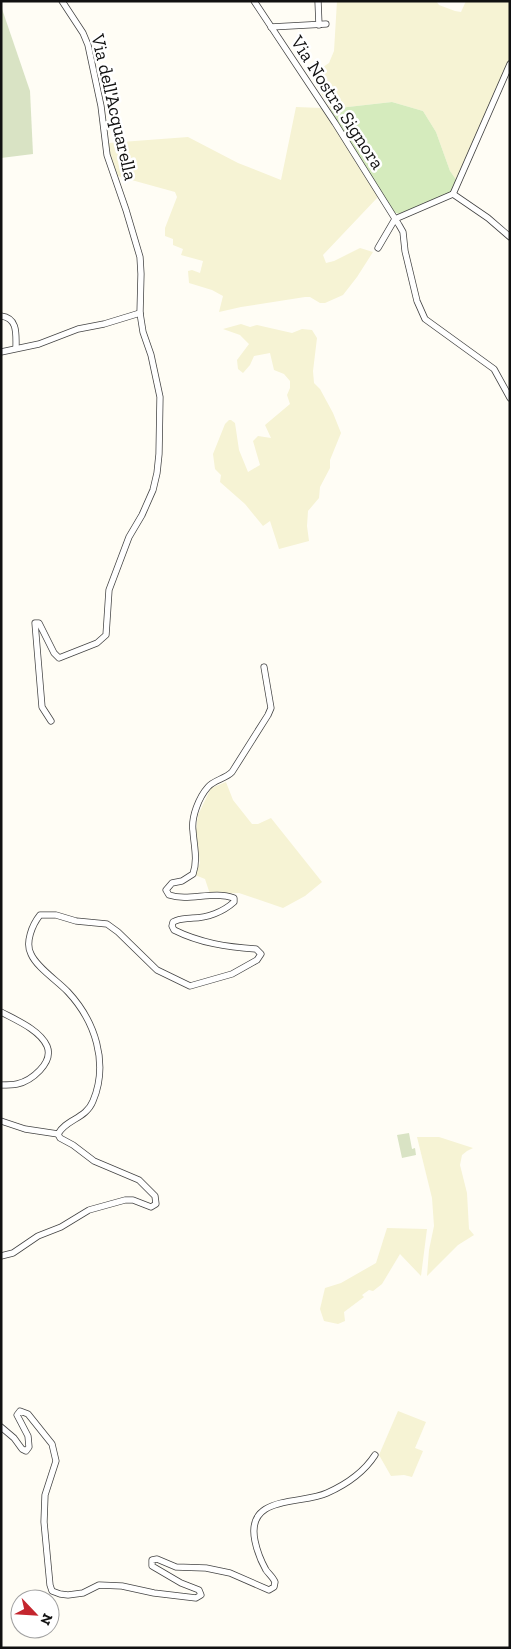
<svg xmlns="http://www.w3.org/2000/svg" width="511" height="1649" font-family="'Zilla Slab',serif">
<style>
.farmland{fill:#f6f3d4}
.green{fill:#d5ebbd}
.cemetery{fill:#d9e3c4}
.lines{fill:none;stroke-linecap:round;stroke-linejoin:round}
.street-casing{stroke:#444;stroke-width:7}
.street{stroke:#fff;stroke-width:5.5}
.labels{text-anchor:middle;stroke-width:5;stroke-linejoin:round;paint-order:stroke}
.street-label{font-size:19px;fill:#111;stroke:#fff}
</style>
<rect width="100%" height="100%" fill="#fffdf5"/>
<g class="farmland">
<path d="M337,1h99l3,4 16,6 6,1 5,-11h44v58l-53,122 -7,-10 -14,-39 -13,-21 -31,-9 -62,7 -19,-34 18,-12 5,-12z"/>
<path d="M296,107l26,1 56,89 -55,58 3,8 8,-2 26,-13 13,4 -16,25 -14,18 -18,8h-5l-10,-6h-5l-64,10 -22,5 4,-16 -11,-6 -23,-7 -1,-12 4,-1 8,3 3,-12 -22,-6 2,-6 -10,-4v-6l-8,-3v-8l12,-31 -2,-5 -58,-16 -7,-20 -2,-13 80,-6 50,26 43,17z"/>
<path d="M241,324l9,3 7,-2 35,8 10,-4 10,1 5,8 -4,33 1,12 6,6 13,24 8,20 -11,27v8l-10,19 -1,11 -11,13 -1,15 2,15 -30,8 -9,-28 -7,5 -18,-22 -25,-22 1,-7 -6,-6 -2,-15 12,-30 4,-4h2l4,3 4,27 9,22 12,-7 -7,-24 5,-5 13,2 -6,-13 25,-21 -3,-9 3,-7v-7l-6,-7 -10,-4 -4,-17 -16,3 -4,9 -7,8 -5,-4 -1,-9 12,-16 -9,-9 -17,-6z"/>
<path d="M226,782l7,18 19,24h6l13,-6 51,64 -17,14 -22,12 -44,-15 -29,1 -5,-15 -10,-4 5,-12 -4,-32 2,-16 13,-27z"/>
<path d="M417,1137h22l34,11 -6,3 -5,4 -2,10 7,28 2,36 5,6 -16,10 -31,31 2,-26 5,-24 -2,-28z"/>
<path d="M387,1228l40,1 -6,47 -21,-22 -18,30 -9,7 -4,-1 -7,5 2,2 -20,15 1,9 -7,3 -14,-3 -4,-12 5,-21 16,-5 35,-20z"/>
<path d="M398,1411l28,11 -11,26 8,3 -11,26 -8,-2 -13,1 -12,-21z"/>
</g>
<path class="green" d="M392,102l31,9 13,21 14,39 7,10 -5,11 -53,22 -6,-2 -63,-103z"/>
<g class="cemetery">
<path d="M1,6l29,85 3,63 -32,4z"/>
<path d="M409,1133l3,16 3,-1 1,7 -14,3 -5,-23z"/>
</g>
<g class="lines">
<g class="street-casing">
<g id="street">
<path d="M254,1l81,122 64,102 4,7 2,19 12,50 8,18 69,50 16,29"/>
<path d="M318,1l1,24"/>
<path d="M271,27l55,-3"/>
<path d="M453,194l57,-130"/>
<path d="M453,194l35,24 22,19"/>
<path d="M395,219l58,-25"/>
<path d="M378,248l17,-29"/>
<path d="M1,316c17,2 15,18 15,32"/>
<path d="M1,352l38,-8 39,-15 26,-5 36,-11"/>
<path d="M51,721l-9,-14 -7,-84h4l15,30 5,5 38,-15 9,-8 3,-45 20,-53 13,-22 11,-25 4,-17 2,-19 1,-57 -9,-42 -8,-23 -3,-19 1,-39 -1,-17 -14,-47 -19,-55 -6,-49 -13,-61 -5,-12 -21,-32"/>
<path d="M1,1012c15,8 39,18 46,34 7,17 -16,35 -30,38 -5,1 -11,1 -16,1"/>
<path d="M1,1121l24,8 33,5"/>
<path d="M58,1134c8,-15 28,-15 35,-33 16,-38 2,-80 -25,-109 -10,-11 -31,-24 -37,-38 -6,-11 1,-29 9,-39h16l20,6 31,3 11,8 39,38 33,16 42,-12 25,-14 4,-6 -5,-5c-29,-2 -56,-6 -82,-19l-2,-4 1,-4c7,-4 12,-3 20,-4 14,0 30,-6 41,-16v-4c-21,-8 -45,4 -65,-3l-3,-5 6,-7 10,-2 11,-7c5,-14 1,-28 0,-43 -2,-14 6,-34 15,-44 6,-7 17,-8 24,-15l36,-57 3,-7 -7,-41"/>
<path d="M1,1256l12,-3 25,-17 23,-9 28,-17 36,-10h8l18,7 5,-3 -1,-8 -16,-16 -45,-19 -21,-16 -13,-7 -2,-4"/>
<path d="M1,1427l13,11 8,11 4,2 3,-4 -1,-11 -11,-21 3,-4 8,3 24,30 4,17 -11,34 -1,27 6,63 2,6 8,3 8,1 15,-2 16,-8 23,1 32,7 42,5 5,-3 -2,-5 -18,-7 -29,-17v-6l5,-1 19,8 30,1 24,5 39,17 5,-3 1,-5c-2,-5 -6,-8 -9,-12 -5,-9 -9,-19 -11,-29 -10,-47 47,-36 72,-48 18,-8 37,-21 48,-38"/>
</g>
</g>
<use href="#street" class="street"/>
</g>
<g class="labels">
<g class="street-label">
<text transform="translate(338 102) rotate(57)" y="7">Via Nostra Signora</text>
<text transform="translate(115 107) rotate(77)" y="7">Via dell'Acquarella</text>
</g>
</g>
<rect width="511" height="1649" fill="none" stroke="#111111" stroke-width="5"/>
<g transform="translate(35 1614) rotate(115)"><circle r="24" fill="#ffffff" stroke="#a0a0a0"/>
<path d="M0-4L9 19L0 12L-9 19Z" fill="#c4262e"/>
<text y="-8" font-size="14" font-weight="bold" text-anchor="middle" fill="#111111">N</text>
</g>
</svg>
